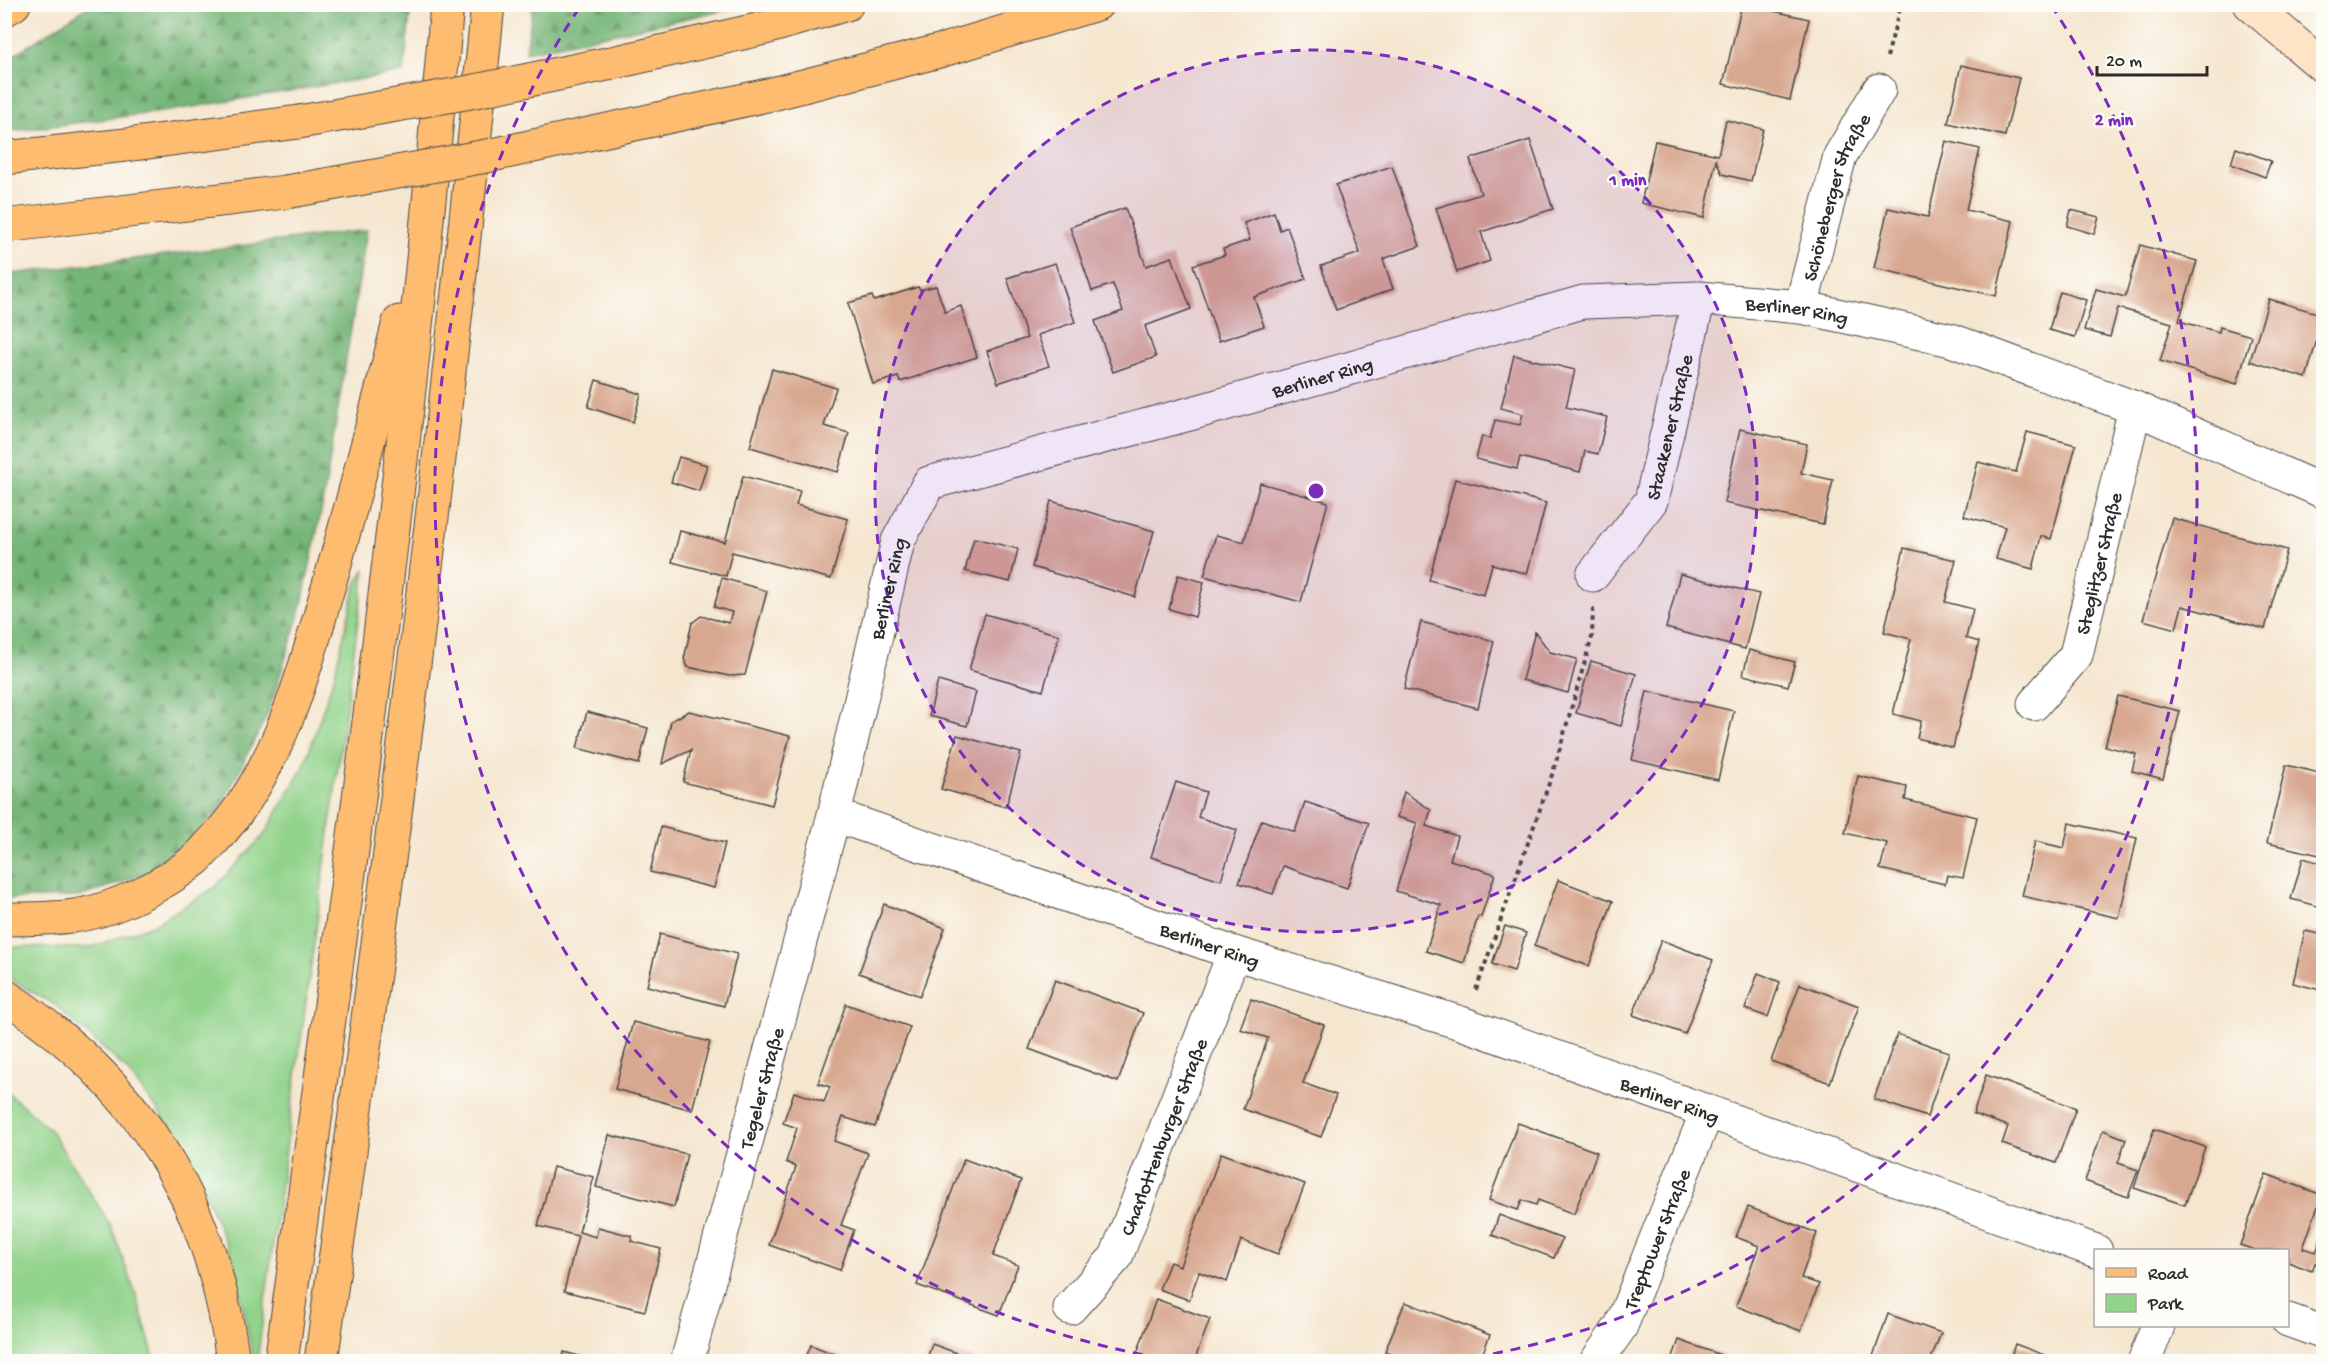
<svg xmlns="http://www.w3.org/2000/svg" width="2328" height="1366" font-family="'Gochi Hand',sans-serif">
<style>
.green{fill:#92d38b;stroke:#5e7f5b;stroke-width:1.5}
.forest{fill:url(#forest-firs);stroke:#507051;stroke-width:1.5}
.building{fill:#d8a78f}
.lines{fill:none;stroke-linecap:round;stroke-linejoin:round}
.street-casing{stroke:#494744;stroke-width:35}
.secondary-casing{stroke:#494744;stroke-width:35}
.primary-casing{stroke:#494744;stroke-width:35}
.highway-casing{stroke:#494744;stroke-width:35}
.path{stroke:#494744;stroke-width:4;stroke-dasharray:4.5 4.5;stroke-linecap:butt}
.street{stroke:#fff;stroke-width:33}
.secondary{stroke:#fee4c6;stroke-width:33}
.primary{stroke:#fdbc70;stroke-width:33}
.highway{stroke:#fdbc70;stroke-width:33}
.primary-bridge-casing{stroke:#494744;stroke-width:35;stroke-linecap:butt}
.primary-bridge{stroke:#fdbc70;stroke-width:33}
.ring{fill:none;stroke:#7b2cbf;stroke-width:3;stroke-dasharray:10 8}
.labels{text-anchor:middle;stroke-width:4.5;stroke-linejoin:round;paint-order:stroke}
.street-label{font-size:20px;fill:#2b2b2b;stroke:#fdfcf7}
.centre{fill:#7b2cbf;stroke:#fdfcf7;stroke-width:3}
.ring-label{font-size:18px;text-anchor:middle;font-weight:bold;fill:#7b2cbf;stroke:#fdfcf7;stroke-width:4.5;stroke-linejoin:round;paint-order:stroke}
</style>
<defs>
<pattern id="forest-firs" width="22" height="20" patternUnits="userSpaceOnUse" patternTransform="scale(1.5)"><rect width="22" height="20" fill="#75b577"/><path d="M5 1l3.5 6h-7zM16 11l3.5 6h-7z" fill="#609362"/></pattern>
</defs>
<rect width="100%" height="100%" fill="#fdfcf7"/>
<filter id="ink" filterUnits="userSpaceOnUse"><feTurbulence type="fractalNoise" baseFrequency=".0167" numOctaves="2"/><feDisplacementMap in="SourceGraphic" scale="12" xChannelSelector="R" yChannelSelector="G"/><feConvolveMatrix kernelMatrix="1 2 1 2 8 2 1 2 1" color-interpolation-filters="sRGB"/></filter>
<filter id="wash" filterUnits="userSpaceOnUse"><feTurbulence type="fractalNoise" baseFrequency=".008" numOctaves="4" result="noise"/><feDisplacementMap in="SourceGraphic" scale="24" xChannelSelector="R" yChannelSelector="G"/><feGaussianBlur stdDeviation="1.35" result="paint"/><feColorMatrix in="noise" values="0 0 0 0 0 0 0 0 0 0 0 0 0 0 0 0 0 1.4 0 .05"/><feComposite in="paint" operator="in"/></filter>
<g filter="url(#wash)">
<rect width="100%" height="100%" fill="#f5e6cf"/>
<g class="green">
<path d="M365,569l-108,792h-3l-21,-101 -49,-116 -59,-76 -70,-63 -50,-29v-29l84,1 64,-23 61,-37 50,-53 40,-69 30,-89 22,-93z"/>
<path d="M4,1089l47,42 60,95 26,72 18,63h-148l-3,-8z"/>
</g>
<g class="forest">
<path d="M92,4l319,1 -7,67 -236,39 -163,21v-71z"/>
<path d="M533,5v-1l216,1 -223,47z"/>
<path d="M367,230l-45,277 -22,106 -32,100 -48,96 -39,40 -29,22 -73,26 -74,2 -1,-624z"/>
</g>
<g id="blocks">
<g class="building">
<path d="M1742,4l67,15 -19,81 -67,-16z"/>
<path d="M1961,65l58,13 -14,58 -57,-13z"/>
<path d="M1726,120l37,9 -12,52 -29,-7 -6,-14 -12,58 -63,-15 14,-62 63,14z"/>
<path d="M1530,140l23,69 -72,23 9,29 -33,11 -21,-64 45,-14 -11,-35z"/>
<path d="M1946,141l34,8 -14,61 47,11 -17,75 -122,-28 14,-60 40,9z"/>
<path d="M2236,148l35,13 -6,16 -34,-13z"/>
<path d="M1392,166l28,80 -37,13 10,30 -57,21 -15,-44 39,-13 -24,-68z"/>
<path d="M1125,208l21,58 26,-9 19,52 -46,17 11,31 -43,15 -18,-51 28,-10 -10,-27 -21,7 -22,-64z"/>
<path d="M2071,210l28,7 -5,17 -27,-8z"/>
<path d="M1274,212l6,18 7,-3 19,52 -52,18 10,29 -45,15 -26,-76 32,-10 -2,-6 27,-9 -6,-17z"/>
<path d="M2140,245l57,16 -18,60 40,11 1,-5 31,9 -14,48 -77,-23 12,-38 -54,-15 -8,29 -26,-7 12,-41 29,8z"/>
<path d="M1055,263l20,59 -37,13 11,31 -51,17 -11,-32 40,-13 -20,-60z"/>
<path d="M936,286l9,26 16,-6 16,51 -77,25 -2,-5 -25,7 -25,-81 24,-7 2,5 44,-14 2,3z"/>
<path d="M2060,292l26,8 -11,37 -26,-7z"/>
<path d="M2269,299l55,16 -18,63 -56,-17z"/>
<path d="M1514,355l61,15 -9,37 41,10 -9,37 -13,-3 -5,21 -60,-15 -3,12 -41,-10 6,-23 8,3 5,-19 25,5 3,-11 -22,-6z"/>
<path d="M772,369l64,19 -12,38 25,7 -11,39 -88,-25z"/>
<path d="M596,380l45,14 -8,28 -45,-15z"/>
<path d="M1740,429l67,15 -6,29 32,7 -10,44 -99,-21z"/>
<path d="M2027,432l49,13 -25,94 -10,-3 -8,33 -37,-10 9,-32 -41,-11 14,-54 38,10z"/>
<path d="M679,457l28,8 -8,26 -28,-9z"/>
<path d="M743,476l57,15 -4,14 52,14 -17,60 -99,-27 -6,24 -54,-14 8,-31 45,11z"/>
<path d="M1455,479l91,24 -19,71 -35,-10 -8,31 -55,-15z"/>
<path d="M1260,483l68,19 -27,100 -97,-26 12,-41 28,7z"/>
<path d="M1051,501l103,30 -19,66 -103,-30z"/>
<path d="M2172,518l115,32 -22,79 -83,-23 -6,23 -33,-9z"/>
<path d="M974,538l44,11 -8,33 -45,-11z"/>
<path d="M1904,548l52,12 -11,42 28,7 -7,29 13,4 -26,106 -36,-10 4,-17 -28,-7 18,-75 -27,-7z"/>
<path d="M1680,574l79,20 -14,55 -79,-21z"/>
<path d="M1178,575l26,7 -9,35 -26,-8z"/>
<path d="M722,578l45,13 -22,84 -16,1 -41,-9 -4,-8 8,-36 9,-7 28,7 3,-11 -18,-5z"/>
<path d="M985,614l74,21 -16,56 -74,-21z"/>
<path d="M1421,622l73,19 -16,67 -74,-19z"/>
<path d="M1535,632l15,20 27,7 -9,34 -46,-13z"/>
<path d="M1749,650l46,12 -7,24 -45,-11z"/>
<path d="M1591,661l45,13 -15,52 -45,-13z"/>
<path d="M938,681l38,11 -9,34 -38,-10z"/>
<path d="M1647,691l87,20 -16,69 -86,-20z"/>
<path d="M2118,696l62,15 -17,68 -31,-8 4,-17 -31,-8z"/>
<path d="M689,711l101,25 -18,69 -89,-23 8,-32 -29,14 9,-43z"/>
<path d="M587,712l61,16 -9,36 -62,-16z"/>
<path d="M957,735l64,18 -15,54 -65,-18z"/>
<path d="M2286,765l38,9v82l-57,-13z"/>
<path d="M1858,776l49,11 -2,13 72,17 -14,61 -16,-3 -2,9 -65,-15 7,-26 -42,-10z"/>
<path d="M1176,782l30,10 -8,25 39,13 -16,50 -70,-23z"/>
<path d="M1404,792l27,18 -5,16 31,10 -7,24 45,14 -14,43 -3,-1 -14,47 -38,-12 15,-46 -45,-14 21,-68 -20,-6z"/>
<path d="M1305,802l64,21 -22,65 -64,-22 -10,28 -34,-11 23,-63 33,12z"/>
<path d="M2069,823l68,15 -18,80 -97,-22 13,-55 29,7z"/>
<path d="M661,827l64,16 -11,45 -64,-16z"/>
<path d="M2303,858l21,6v44l-33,-9z"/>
<path d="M1558,880l55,21 -24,65 -55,-20z"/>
<path d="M884,904l61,24 -25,68 -61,-23z"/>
<path d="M1505,926l21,7 -12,38 -22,-7z"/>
<path d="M2305,931l19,4v56l-31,-8z"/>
<path d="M660,934l77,20 -13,52 -77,-20z"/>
<path d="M1661,940l52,20 -28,74 -52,-19z"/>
<path d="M1758,973l22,9 -12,35 -23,-8z"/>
<path d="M1055,980l88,33 -25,69 -89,-33z"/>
<path d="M1800,984l59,22 -29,77 -59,-22z"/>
<path d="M1251,999l73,26 -21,58 33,12 -15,42 -78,-28 25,-71 -28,-9z"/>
<path d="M846,1004l64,23 -35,100 -32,-10 -9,24 34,12 -27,72 13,5 -14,40 -71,-25 27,-78 -10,-5 11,-34 -14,-5 11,-31 30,10 6,-15 -12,-4z"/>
<path d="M633,1022l77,20 -18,68 -77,-21z"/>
<path d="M1897,1034l52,18 -22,65 -53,-18z"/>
<path d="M1986,1075l90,33 -20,55 -54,-19 6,-18 -35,-12z"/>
<path d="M1518,1123l79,29 -23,62 -36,-14 -2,5 -14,-5 -4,10 -29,-10z"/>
<path d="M2154,1129l51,18 -20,58 -51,-17z"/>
<path d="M2103,1130l23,9 -8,24 20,7 -10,27 -43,-16z"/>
<path d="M609,1135l78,19 -13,53 -78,-20z"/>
<path d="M1221,1153l84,31 -27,70 -37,-14 -14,42 -28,-10 -10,28 -30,-11 11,-27 10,4z"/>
<path d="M964,1159l57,21 -28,76 25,9 -19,50 -82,-30z"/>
<path d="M553,1167l41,10 -15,55 17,5 2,-10 34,9 -1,5 30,8 -16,62 -81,-20 14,-55 -40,-10z"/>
<path d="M2266,1174l56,21 -19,53 13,4 8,-19v34l-9,-4 -3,8 -24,-9v-12h-33l-15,-5z"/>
<path d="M1748,1207l69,26 -16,45 18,6 -18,47 -65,-25 23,-60 -23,-9z"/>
<path d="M1499,1215l63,24 -8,19 -62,-23z"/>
<path d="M1156,1299l54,20 -16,43h-60z"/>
<path d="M1405,1302l85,33 -11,27h-68l-26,-11z"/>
<path d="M1888,1314l53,19 -11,29h-51l-7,-3z"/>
<path d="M1679,1340l53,19 -1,3h-60z"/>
<path d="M932,1344l47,17v1h-53z"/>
<path d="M2015,1344l45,17v1h-51z"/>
<path d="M811,1345l41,16v1h-48z"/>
<path d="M564,1352l34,9v1h-37z"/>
</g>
</g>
</g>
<g filter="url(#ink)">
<use href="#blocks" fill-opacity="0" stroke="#494744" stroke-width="1.5"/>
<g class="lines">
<g class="street-casing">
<g id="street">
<path id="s1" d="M1801,307l39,-151 39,-66"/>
<path id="s2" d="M1593,575l58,-74 48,-203"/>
<path id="s3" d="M2034,704l42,-49 59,-247"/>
<path id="s4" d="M2096,1251l-632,-227 -230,-71 -400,-138 64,-274 31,-58 264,-70 390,-111 116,-4 102,9 150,33 184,68 189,84"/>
<path id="s5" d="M1070,1308l46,-51 118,-304"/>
<path d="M2288,1320l36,13"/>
<path id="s6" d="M687,1362l147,-547"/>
<path id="s7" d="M1596,1362l25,-36 86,-214"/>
<path d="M2144,1362l14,-36"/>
</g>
</g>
<g class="secondary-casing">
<path id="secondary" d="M2250,4l74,63"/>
</g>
<g class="primary-casing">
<g id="primary">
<path d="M612,63l157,-36 78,-23"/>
<path d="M492,155l280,-61 171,-44 154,-46"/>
<path d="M4,158l122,-13 173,-23"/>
<path d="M4,226l282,-34"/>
</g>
</g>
<g class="highway-casing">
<g id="highway">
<path d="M4,10l10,-6"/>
<path d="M4,919c23,0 46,0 69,-3 40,-5 91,-31 122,-56 7,-6 13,-14 19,-20 66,-70 90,-169 116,-259 25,-86 47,-172 69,-259"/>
<path d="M4,995c136,90 209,205 229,367"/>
<path d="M281,1362c64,-451 128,-903 166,-1358"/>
<path d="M321,1362c63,-452 123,-904 167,-1358"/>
</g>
</g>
<g class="path">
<path d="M1887,57l14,-53"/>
<path d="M1476,990l77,-218 39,-135 1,-29"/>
</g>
<use href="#street" class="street"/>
<use href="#secondary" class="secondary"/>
<use href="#primary" class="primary"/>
<use href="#highway" class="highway"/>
<g class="primary-bridge-casing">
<g id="primary-bridge">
<path d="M299,122l166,-29 147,-30"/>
<path d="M286,192l206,-37"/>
</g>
</g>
<use href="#primary-bridge" class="primary-bridge"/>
</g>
</g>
<circle cx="1316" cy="491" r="441" fill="#7b2cbf" fill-opacity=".12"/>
<g class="ring">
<circle cx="1316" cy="491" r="441"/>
<path d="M1178 1361A881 881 0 0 1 581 5M2051 5A881 881 0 0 1 1454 1361"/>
</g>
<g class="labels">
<g class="street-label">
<text dy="7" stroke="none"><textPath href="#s1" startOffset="116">Schöneberger Straße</textPath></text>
<text dy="7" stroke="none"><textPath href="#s4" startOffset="2576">Berliner Ring</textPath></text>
<text dy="7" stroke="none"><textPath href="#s4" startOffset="2090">Berliner Ring</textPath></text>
<text dy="7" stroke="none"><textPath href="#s2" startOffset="170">Staakener Straße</textPath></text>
<text dy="7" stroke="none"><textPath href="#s3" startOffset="159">Steglitzer Straße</textPath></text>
<text dy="7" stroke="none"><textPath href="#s4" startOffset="1568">Berliner Ring</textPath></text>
<text transform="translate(1210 944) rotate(19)" y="7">Berliner Ring</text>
<text dy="7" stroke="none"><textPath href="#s6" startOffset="284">Tegeler Straße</textPath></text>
<text transform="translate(1670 1099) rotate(20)" y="7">Berliner Ring</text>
<text dy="7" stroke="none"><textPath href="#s5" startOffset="198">Charlottenburger Straße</textPath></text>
<text dy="7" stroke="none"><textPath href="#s7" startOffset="138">Treptower Straße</textPath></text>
</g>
</g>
<circle cx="1316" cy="491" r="9" class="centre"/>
<g class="ring-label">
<text x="2114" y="125">2 min</text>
<text x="1628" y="185">1 min</text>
</g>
<rect width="2328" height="1366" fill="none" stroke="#fdfcf7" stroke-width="24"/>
<rect x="2094" y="1249" width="195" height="78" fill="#fdfcf7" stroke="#a9a8a5" stroke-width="1.5"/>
<rect x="2106" y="1268" width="30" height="9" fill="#fdbc70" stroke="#a9a8a5" stroke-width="1.5"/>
<text x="2148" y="1279" font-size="18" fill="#2b2b2b">Road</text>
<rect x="2106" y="1294" width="30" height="18" fill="#92d38b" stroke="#a9a8a5" stroke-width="1.5"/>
<text x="2148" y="1309" font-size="18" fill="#2b2b2b">Park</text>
<path d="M2097 66v9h110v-9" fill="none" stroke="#2b2b2b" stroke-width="3"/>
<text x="2106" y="66" font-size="18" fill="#2b2b2b" stroke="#fdfcf7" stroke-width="4.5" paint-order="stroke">20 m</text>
</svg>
